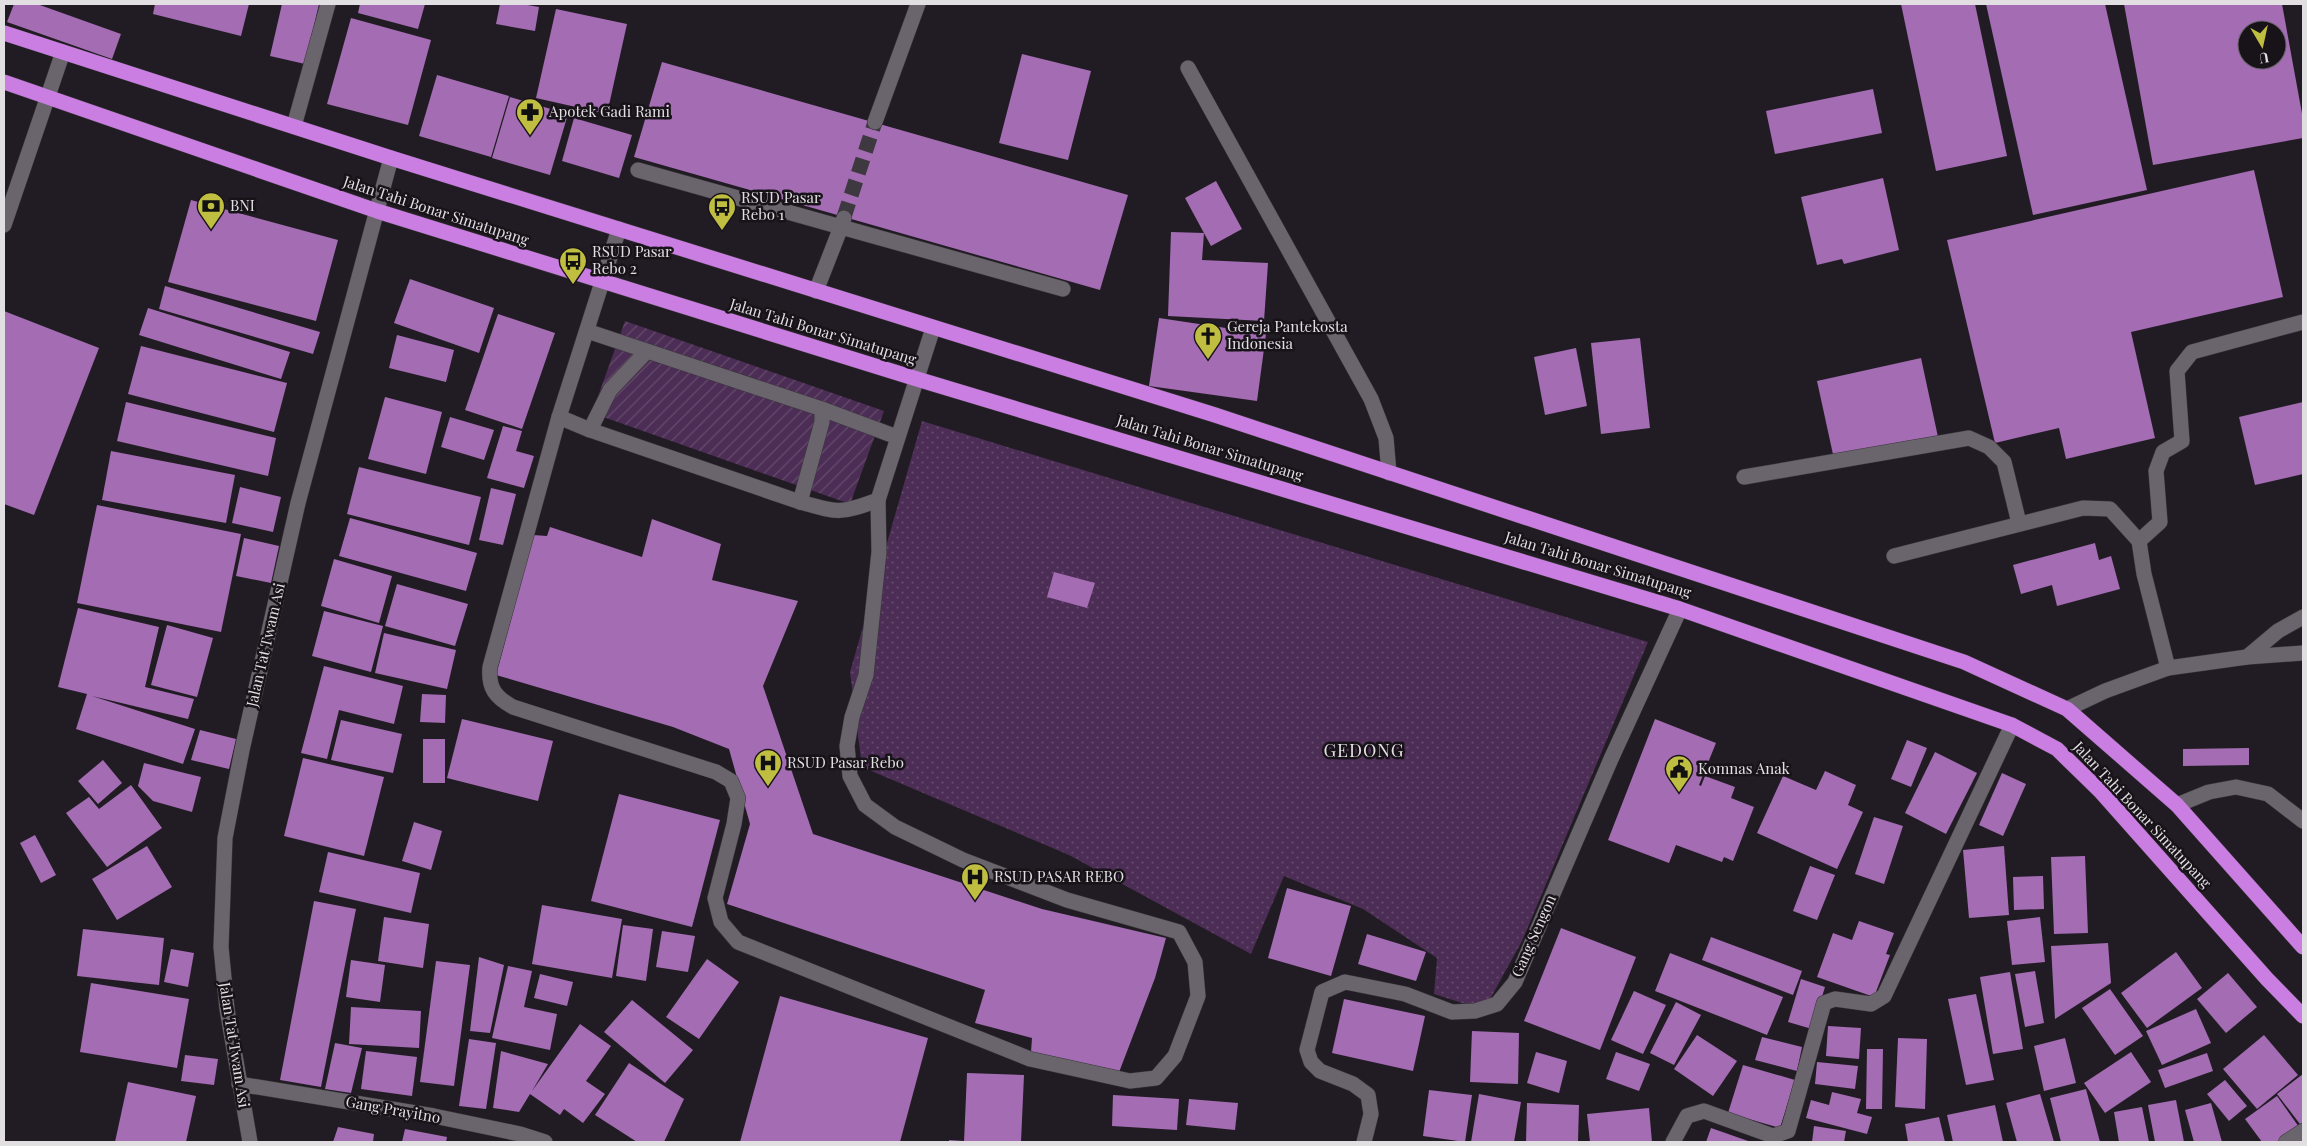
<svg xmlns="http://www.w3.org/2000/svg" width="2307" height="1146" font-family="'Playfair Display',serif">
<style>
.grass{fill:url(#grass-dots)}
.garden{fill:url(#garden-furrows)}
.building{fill:#a36cb3;fill-rule:evenodd}
.lines{fill:none;stroke-linecap:round;stroke-linejoin:round}
.minor-tunnel{stroke:#3e3940;stroke-width:15;stroke-dasharray:15 8;stroke-linecap:butt}
.minor-casing{stroke:#3a373b;stroke-width:16}
.highway-casing{stroke:#3a373b;stroke-width:16}
.minor{stroke:#6a646c;stroke-width:15}
.highway{stroke:#cb7ee2;stroke-width:15}
.labels{text-anchor:middle;stroke-width:5;stroke-linejoin:round;paint-order:stroke}
.poi-label{font-size:15px;fill:#e2dfe3;stroke:#181319;text-anchor:start}
.street-label{font-size:15px;fill:#e2dfe3;stroke:#181319}
.quarter-label{font-size:18px;letter-spacing:1px;fill:#e2dfe3;stroke:#181319}
</style>
<defs>
<pattern id="grass-dots" width="8" height="8" patternUnits="userSpaceOnUse" patternTransform="scale(1.25)"><rect width="8" height="8" fill="#4c2d55"/><path d="M2 2h.1M6 6h.1" fill="none" stroke="#664b6d" stroke-width="1.8" stroke-linecap="round"/></pattern>
<pattern id="garden-furrows" width="10" height="10" patternUnits="userSpaceOnUse" patternTransform="scale(1.25)"><rect width="10" height="10" fill="#4c2d55"/><path d="M-1 1l2-2M0 10L10 0M9 11l2-2" fill="none" stroke="#664b6d"/></pattern>
</defs>
<rect width="100%" height="100%" fill="#211c23"/>
<path class="grass" d="M922,421l726,221 -126,299 -38,69 -50,-16 3,-36 -74,-49 -79,-33 -33,78 -182,-99 -207,-88 -12,-95z"/>
<path class="garden" d="M625,321l259,90 -34,93 -258,-91z"/>
<g class="building">
<path d="M14,4h23l84,30 -9,25 -105,-37z"/>
<path d="M155,4h94l-8,32 -88,-22z"/>
<path d="M282,4h37l-14,60 -35,-8z"/>
<path d="M360,4h65l-7,25 -60,-16z"/>
<path d="M500,4h22l17,3 -4,24 -39,-7z"/>
<path d="M1901,4h74l32,152 -71,15z"/>
<path d="M1986,4h119l42,186 -114,25z"/>
<path d="M2124,4h158l21,115v19l-150,27zM2247,30h30v30h-30z"/>
<path d="M556,9l71,15 -20,90 -71,-16z"/>
<path d="M351,18l80,22 -23,85 -81,-21z"/>
<path d="M1022,54l69,17 -23,89 -69,-17z"/>
<path d="M662,62l466,133 -28,95 -466,-133z"/>
<path d="M437,75l72,21 -18,61 -72,-21z"/>
<path d="M1873,89l9,44 -107,21 -9,-43z"/>
<path d="M510,97l58,17 -18,61 -58,-17z"/>
<path d="M574,118l58,17 -13,43 -57,-17z"/>
<path d="M2254,170l29,127 -152,35 24,106 -89,21 -7,-31 -64,15 -48,-203z"/>
<path d="M1883,178l16,72 -55,14 -2,-5 -25,6 -16,-68z"/>
<path d="M1216,181l26,48 -31,17 -26,-48z"/>
<path d="M191,200l147,40 -22,81 -148,-39z"/>
<path d="M1171,232l33,1 -2,27 66,3 -4,58 -96,-5z"/>
<path d="M410,279l84,29 -15,45 -85,-30z"/>
<path d="M165,286l155,46 -7,22 -154,-45z"/>
<path d="M148,308l142,44 -9,27 -142,-44z"/>
<path d="M4,311l95,37 -65,167 -30,-11z"/>
<path d="M498,314l57,19 -33,96 -57,-19z"/>
<path d="M1159,318l107,16 -9,67 -108,-15z"/>
<path d="M397,335l57,15 -8,32 -57,-14z"/>
<path d="M1640,338l10,90 -49,6 -10,-91z"/>
<path d="M141,346l146,37 -13,49 -146,-38z"/>
<path d="M1576,348l11,58 -42,9 -11,-58z"/>
<path d="M1921,358l17,79 -104,22 -17,-78z"/>
<path d="M385,397l57,15 -16,62 -58,-15z"/>
<path d="M126,402l150,36 -8,38 -151,-35z"/>
<path d="M2303,402v72l-48,11 -16,-68z"/>
<path d="M450,417l44,13 -10,30 -43,-13z"/>
<path d="M503,426l19,5 -6,20 18,5 -10,32 -37,-10z"/>
<path d="M111,451l124,24 -9,48 -124,-23z"/>
<path d="M359,467l122,30 -12,48 -122,-31z"/>
<path d="M240,487l41,10 -8,35 -41,-9z"/>
<path d="M491,488l25,6 -13,51 -24,-5z"/>
<path d="M97,505l144,29 -20,98 -144,-29z"/>
<path d="M350,518l127,35 -11,38 -127,-35z"/>
<path d="M652,519l69,25 -9,36 86,21 -35,85 50,148 229,75 124,29 -11,40 -37,97 -87,-23 1,-14 -57,-15 10,-33 -258,-86 23,-80 -21,-75 -56,-22 -177,-52 37,-140 14,1 3,-9 92,30z"/>
<path d="M244,538l35,8 -8,37 -35,-7z"/>
<path d="M2095,543l4,17 12,-4 9,33 -63,17 -5,-21 -31,9 -8,-29z"/>
<path d="M334,559l58,17 -13,47 -58,-17z"/>
<path d="M1054,572l41,11 -8,25 -40,-11z"/>
<path d="M397,584l71,20 -13,42 -70,-20z"/>
<path d="M78,608l81,19 -14,60 49,12 -6,20 -96,-23 103,33 -12,35 -107,-35 11,-35 -29,-7z"/>
<path d="M324,611l59,15 -12,46 -59,-16z"/>
<path d="M167,625l46,13 -16,59 -46,-12z"/>
<path d="M384,633l72,17 -9,39 -72,-16z"/>
<path d="M324,666l79,20 -9,38 -55,-14 -12,49 -26,-6z"/>
<path d="M422,694l24,1 -1,28 -25,-1z"/>
<path d="M462,719l91,22 -15,60 -91,-23z"/>
<path d="M1655,719l61,24 -17,42 2,1 4,-10 30,11 -4,11 23,9 -21,54 -9,-4 -2,5 -46,-17 -7,18 -61,-23z"/>
<path d="M341,720l61,14 -9,39 -62,-13z"/>
<path d="M200,730l36,9 -7,30 -38,-9z"/>
<rect x="423" y="739" width="22" height="44"/>
<path d="M1907,740l20,8 -16,39 -20,-8z"/>
<path d="M2249,748v17l-66,1v-17z"/>
<path d="M1935,752l42,21 -31,61 -41,-21z"/>
<path d="M303,758l81,19 -20,79 -80,-20z"/>
<path d="M103,760l19,23 -24,21 -20,-23z"/>
<path d="M144,763l57,14 -9,35 -39,-11 -15,-15z"/>
<path d="M1825,771l31,14 -8,20 15,7 -26,57 -80,-36 26,-57 33,14z"/>
<path d="M2002,773l24,11 -23,52 -24,-11z"/>
<path d="M131,785l31,43 -55,39 -41,-54 23,-16 10,12z"/>
<path d="M619,794l101,26 -28,107 -101,-26z"/>
<path d="M1874,817l29,9 -19,58 -29,-10z"/>
<path d="M414,822l28,9 -11,39 -29,-9z"/>
<path d="M35,835l21,40 -15,8 -21,-40z"/>
<path d="M147,846l25,41 -55,33 -25,-41z"/>
<path d="M2004,846l5,69 -40,3 -6,-68z"/>
<path d="M328,852l92,21 -9,40 -92,-21z"/>
<path d="M2085,856l3,77 -34,1 -3,-77z"/>
<path d="M1810,866l25,9 -18,45 -24,-9z"/>
<path d="M2043,876l1,33 -30,1 -1,-33z"/>
<path d="M1287,888l64,18 -20,70 -63,-18z"/>
<path d="M314,901l42,8 -35,178 -41,-7z"/>
<path d="M542,905l80,14 -10,59 -80,-14z"/>
<path d="M384,917l45,7 -6,44 -45,-7z"/>
<path d="M2040,917l5,45 -33,3 -5,-44z"/>
<path d="M1859,921l35,12 -8,21 4,1 -16,42 -57,-20 16,-44 19,7z"/>
<path d="M623,925l30,4 -7,52 -30,-5z"/>
<path d="M1561,928l75,29 -36,93 -76,-29z"/>
<path d="M83,929l81,9 -5,47 -82,-9z"/>
<path d="M662,931l33,5 -7,36 -32,-5z"/>
<path d="M1367,934l59,18 -10,29 -58,-17z"/>
<path d="M1711,937l91,34 -9,24 -91,-35z"/>
<path d="M2108,943l3,40 -56,36 -4,-73z"/>
<path d="M171,949l23,4 -6,34 -24,-5z"/>
<path d="M2176,952l26,36 -55,40 -26,-35z"/>
<path d="M1670,953l113,44 -16,38 -112,-44z"/>
<path d="M479,957l25,8 -14,68 -20,-2z"/>
<path d="M707,959l32,23 -40,57 -33,-22z"/>
<path d="M351,960l34,5 -5,37 -34,-5z"/>
<path d="M436,961l34,4 -16,121 -34,-4z"/>
<path d="M508,966l24,5 -8,36 33,7 -7,36 -58,-12z"/>
<path d="M2035,971l9,52 -19,4 -10,-53z"/>
<path d="M2010,972l13,77 -30,5 -13,-77z"/>
<path d="M2228,973l29,34 -31,26 -29,-34z"/>
<path d="M540,974l33,8 -6,24 -33,-8z"/>
<path d="M1801,979l24,8 -13,42 -24,-7z"/>
<path d="M91,983l98,16 -12,69 -97,-16z"/>
<path d="M2110,989l33,47 -28,19 -33,-47z"/>
<path d="M1634,991l32,14 -23,49 -32,-14z"/>
<path d="M1976,994l18,86 -28,5 -18,-86z"/>
<path d="M780,996l148,42 -28,104h-160z"/>
<path d="M1344,999l81,17 -12,55 -81,-18z"/>
<path d="M632,1000l61,50 -28,33 -61,-51z"/>
<path d="M1676,1002l25,13 -27,50 -24,-12z"/>
<path d="M351,1007l70,4 -2,37 -70,-4z"/>
<path d="M2196,1009l15,34 -49,22 -16,-34z"/>
<path d="M580,1024l31,22 -25,35 19,13 -22,29 -19,-14 -4,6 -30,-21 -11,18 -26,-4 8,-57 47,13 -16,27z"/>
<path d="M1828,1026l33,2 -2,31 -33,-3z"/>
<path d="M1472,1031l47,2 -1,51 -48,-2z"/>
<path d="M1697,1035l40,26 -24,35 -39,-27z"/>
<path d="M2264,1035l34,40 -41,34 -34,-40z"/>
<path d="M1762,1037l40,10 -5,24 -42,-11z"/>
<path d="M1898,1038l29,1 -2,70 -30,-2z"/>
<path d="M2065,1038l11,45 -32,8 -10,-45z"/>
<path d="M469,1039l27,4 -10,66 -27,-3z"/>
<path d="M335,1043l27,5 -11,45 -26,-4z"/>
<path d="M1867,1049h16l-1,60h-16z"/>
<path d="M366,1051l51,6 -5,39 -51,-7z"/>
<path d="M1536,1052l31,9 -8,32 -32,-10z"/>
<path d="M1616,1052l34,12 -11,27 -33,-12z"/>
<path d="M2131,1052l20,30 -46,31 -21,-30z"/>
<path d="M2207,1053l6,18 -48,17 -7,-18z"/>
<path d="M185,1055l33,4 -4,26 -33,-4z"/>
<path d="M1817,1062l41,4 -3,23 -40,-5z"/>
<path d="M629,1063l55,36 -20,43h-27l-42,-27z"/>
<path d="M1743,1065l52,15 -15,48 -52,-15z"/>
<path d="M967,1073l57,2 -3,67h-57z"/>
<path d="M2303,1074v54l-26,-34z"/>
<path d="M2225,1080l22,26 -18,15 -22,-27z"/>
<path d="M128,1082l68,14 -10,46h-71z"/>
<path d="M2086,1089l14,53h-39l-11,-44z"/>
<path d="M1429,1090l43,5 -7,47 -42,-6z"/>
<path d="M1832,1092l29,7 -4,14 15,4 -5,17 -61,-16 5,-18 18,5z"/>
<path d="M1479,1094l42,8 -7,40h-43z"/>
<path d="M2040,1094l14,48h-37l-11,-39z"/>
<path d="M1113,1095l66,4 -2,31 -65,-4z"/>
<path d="M2277,1096l22,31 -22,15h-15l-17,-23z"/>
<path d="M1189,1099l49,4 -3,27 -49,-5z"/>
<path d="M2176,1100l8,42h-29l-7,-37z"/>
<path d="M1527,1103l52,2 -1,37h-52z"/>
<path d="M2211,1103l11,39h-28l-9,-32z"/>
<path d="M1995,1105l8,37h-50l-6,-27z"/>
<path d="M2142,1107l7,35h-30l-5,-30z"/>
<path d="M1649,1108l3,34h-62l-3,-28z"/>
<path d="M1939,1117l6,25h-37l-3,-18z"/>
<path d="M1814,1126l32,5 -2,11h-32z"/>
<path d="M338,1127l36,7 -1,8h-40z"/>
<path d="M1711,1128l40,14h-45z"/>
<path d="M405,1129l42,8 -1,5h-44z"/>
<path d="M949,1140l15,1v1h-15z"/>
</g>
<g class="lines">
<path class="minor-tunnel" d="M844,217l31,-95"/>
<g class="minor-casing">
<g id="minor">
<path d="M1188,68l183,331 15,39 3,35"/>
<path d="M875,122l43,-118"/>
<path d="M294,126l34,-122"/>
<path d="M638,170l203,57 3,-9"/>
<path d="M4,225l59,-173"/>
<path d="M619,229l-60,188 31,13 210,72c39,11 40,12 78,-2l55,-172"/>
<path d="M816,291l25,-64 222,62"/>
<path d="M587,331l60,20"/>
<path d="M822,409l75,28"/>
<path d="M559,417l-69,250c-2,21 5,30 23,40l203,65 15,9 7,17 -4,26 -19,74 6,24 17,20 292,117 100,22 26,-3 19,-22 23,-60 -3,-34 -16,-30 -112,-32 -104,-40 -68,-33 -30,-22 -15,-29 -3,-30 5,-29 14,-42 13,-123 -1,-52"/>
<path d="M590,430l20,-40 37,-39 175,58v13l-22,80"/>
<path d="M1744,477l225,-39 20,9 15,15 15,61"/>
<path d="M2139,541l21,-19 -4,-51 7,-19 19,-11 -5,-70 15,-19 111,-30"/>
<path d="M1894,556l189,-48 27,1 29,32 5,33 24,94 -63,23 -38,18"/>
<path d="M2247,657l31,-26 25,-14"/>
<path d="M2168,668l79,-11 56,-4"/>
<path d="M2177,805l32,-13 27,-5 32,7 35,27"/>
<path d="M239,1084l195,32 86,18 25,8"/>
<path d="M250,1142l-23,-133 -6,-62 4,-109 17,-88 56,-247 93,-345"/>
<path d="M1364,1142l7,-28 -3,-19 -15,-11 -33,-13 -9,-9 -4,-12 15,-58 23,-10 60,12 47,18 23,-1 22,-7 18,-22 96,-223 69,-150"/>
<path d="M1673,1142l14,-26 17,-5 69,25 15,-5 36,-128 11,-4 36,5 13,-8 128,-271"/>
<path d="M2286,1142l17,-11"/>
</g>
</g>
<g class="highway-casing">
<g id="highway">
<path d="M4,33l387,125 824,257 749,247 103,47 110,96 126,142"/>
<path d="M4,82l373,129 540,168 763,230 332,116 45,24 44,43 166,187 36,37"/>
</g>
</g>
<use href="#minor" class="minor"/>
<use href="#highway" class="highway"/>
</g>
<defs>
<g id="pharmacy-pin" transform="scale(1.4375)"><path d="M0 17L-7.5 6A9.5 9.5 0 1 1 7.5 6Z" fill="#c0be41" stroke="#181319"/><path d="M-2-6h4v4h4v4h-4v4h-4v-4h-4v-4h4Z" fill="#111"/></g>
<g id="bank-pin" transform="scale(1.4375)"><path d="M0 17L-7.5 6A9.5 9.5 0 1 1 7.5 6Z" fill="#c0be41" stroke="#181319"/><path d="M-6-4H6V4H-6ZM0-2.3a2.3 2.3 0 1 0 0 4.6a2.3 2.3 0 1 0 0-4.6Z" fill="#111"/></g>
<g id="bus-pin" transform="scale(1.4375)"><path d="M0 17L-7.5 6A9.5 9.5 0 1 1 7.5 6Z" fill="#c0be41" stroke="#181319"/><path d="M-5-6H5V4H4V6H2V4H-2V6H-4V4H-5ZM-3.5-4V0h7V-4ZM-3.5 1.2v1.5H-2V1.2ZM2 1.2v1.5H3.5V1.2Z" fill="#111"/></g>
<g id="church-pin" transform="scale(1.4375)"><path d="M0 17L-7.5 6A9.5 9.5 0 1 1 7.5 6Z" fill="#c0be41" stroke="#181319"/><path d="M-1.2-6h2.4v3.5h3.3v2.4h-3.3V6h-2.4V-.1h-3.3v-2.4h3.3Z" fill="#111"/></g>
<g id="hospital-pin" transform="scale(1.4375)"><path d="M0 17L-7.5 6A9.5 9.5 0 1 1 7.5 6Z" fill="#c0be41" stroke="#181319"/><path d="M-5-5h3v3.5h4V-5h3V5h-3V1.5h-4V5h-3Z" fill="#111"/></g>
<g id="civic-pin" transform="scale(1.4375)"><path d="M0 17L-7.5 6A9.5 9.5 0 1 1 7.5 6Z" fill="#c0be41" stroke="#181319"/><path d="M-.6-6.5H3V-4.5H.6V-3L4-1V1h2V6H-6V1h2V-1L-.6-3ZM-1.2 2.5V6h2.4V2.5Z" fill="#111"/></g>
</defs>
<g fill-rule="evenodd">
<use href="#pharmacy-pin" x="530" y="112"/>
<use href="#bank-pin" x="211" y="206"/>
<use href="#bus-pin" x="722" y="207"/>
<use href="#bus-pin" x="573" y="261"/>
<use href="#church-pin" x="1208" y="336"/>
<use href="#hospital-pin" x="768" y="763"/>
<use href="#civic-pin" x="1679" y="769"/>
<use href="#hospital-pin" x="975" y="877"/>
</g>
<g class="labels">
<g class="poi-label">
<text x="549" y="117">Apotek Gadi Rami</text>
<text x="741" y="203">RSUD Pasar<tspan x="741" dy="17">Rebo 1</tspan></text>
<text x="230" y="211">BNI</text>
<text x="592" y="257">RSUD Pasar<tspan x="592" dy="17">Rebo 2</tspan></text>
<text x="1227" y="332">Gereja Pantekosta<tspan x="1227" dy="17">Indonesia</tspan></text>
<text x="787" y="768">RSUD Pasar Rebo</text>
<text x="1698" y="774">Komnas Anak</text>
<text x="994" y="882">RSUD PASAR REBO</text>
</g>
<g class="street-label">
<text transform="translate(436 211) rotate(18)" y="5">Jalan Tahi Bonar Simatupang</text>
<text transform="translate(823 332) rotate(17)" y="5">Jalan Tahi Bonar Simatupang</text>
<text transform="translate(1210 448) rotate(17)" y="5">Jalan Tahi Bonar Simatupang</text>
<text transform="translate(1598 565) rotate(17)" y="5">Jalan Tahi Bonar Simatupang</text>
<text transform="translate(266 645) rotate(-77)" y="5">Jalan Tat Twam Asi</text>
<text transform="translate(2142 815) rotate(47)" y="5">Jalan Tahi Bonar Simatupang</text>
<text transform="translate(1534 936) rotate(-66)" y="5">Gang Sengon</text>
<text transform="translate(234 1045) rotate(81)" y="5">Jalan Tat Twam Asi</text>
<text transform="translate(393 1110) rotate(10)" y="5">Gang Prayitno</text>
</g>
<g class="quarter-label">
<text x="1364" y="757">GEDONG</text>
</g>
</g>
<rect width="2307" height="1146" fill="none" stroke="#e2dfe3" stroke-width="10"/>
<g transform="translate(2262 45) rotate(171)"><circle r="24" fill="#181319" stroke="#69656a"/>
<path d="M0-4L9 19L0 12L-9 19Z" fill="#c0be41"/>
<text y="-8" font-size="14" font-weight="bold" text-anchor="middle" fill="#e2dfe3">U</text>
</g>
</svg>
